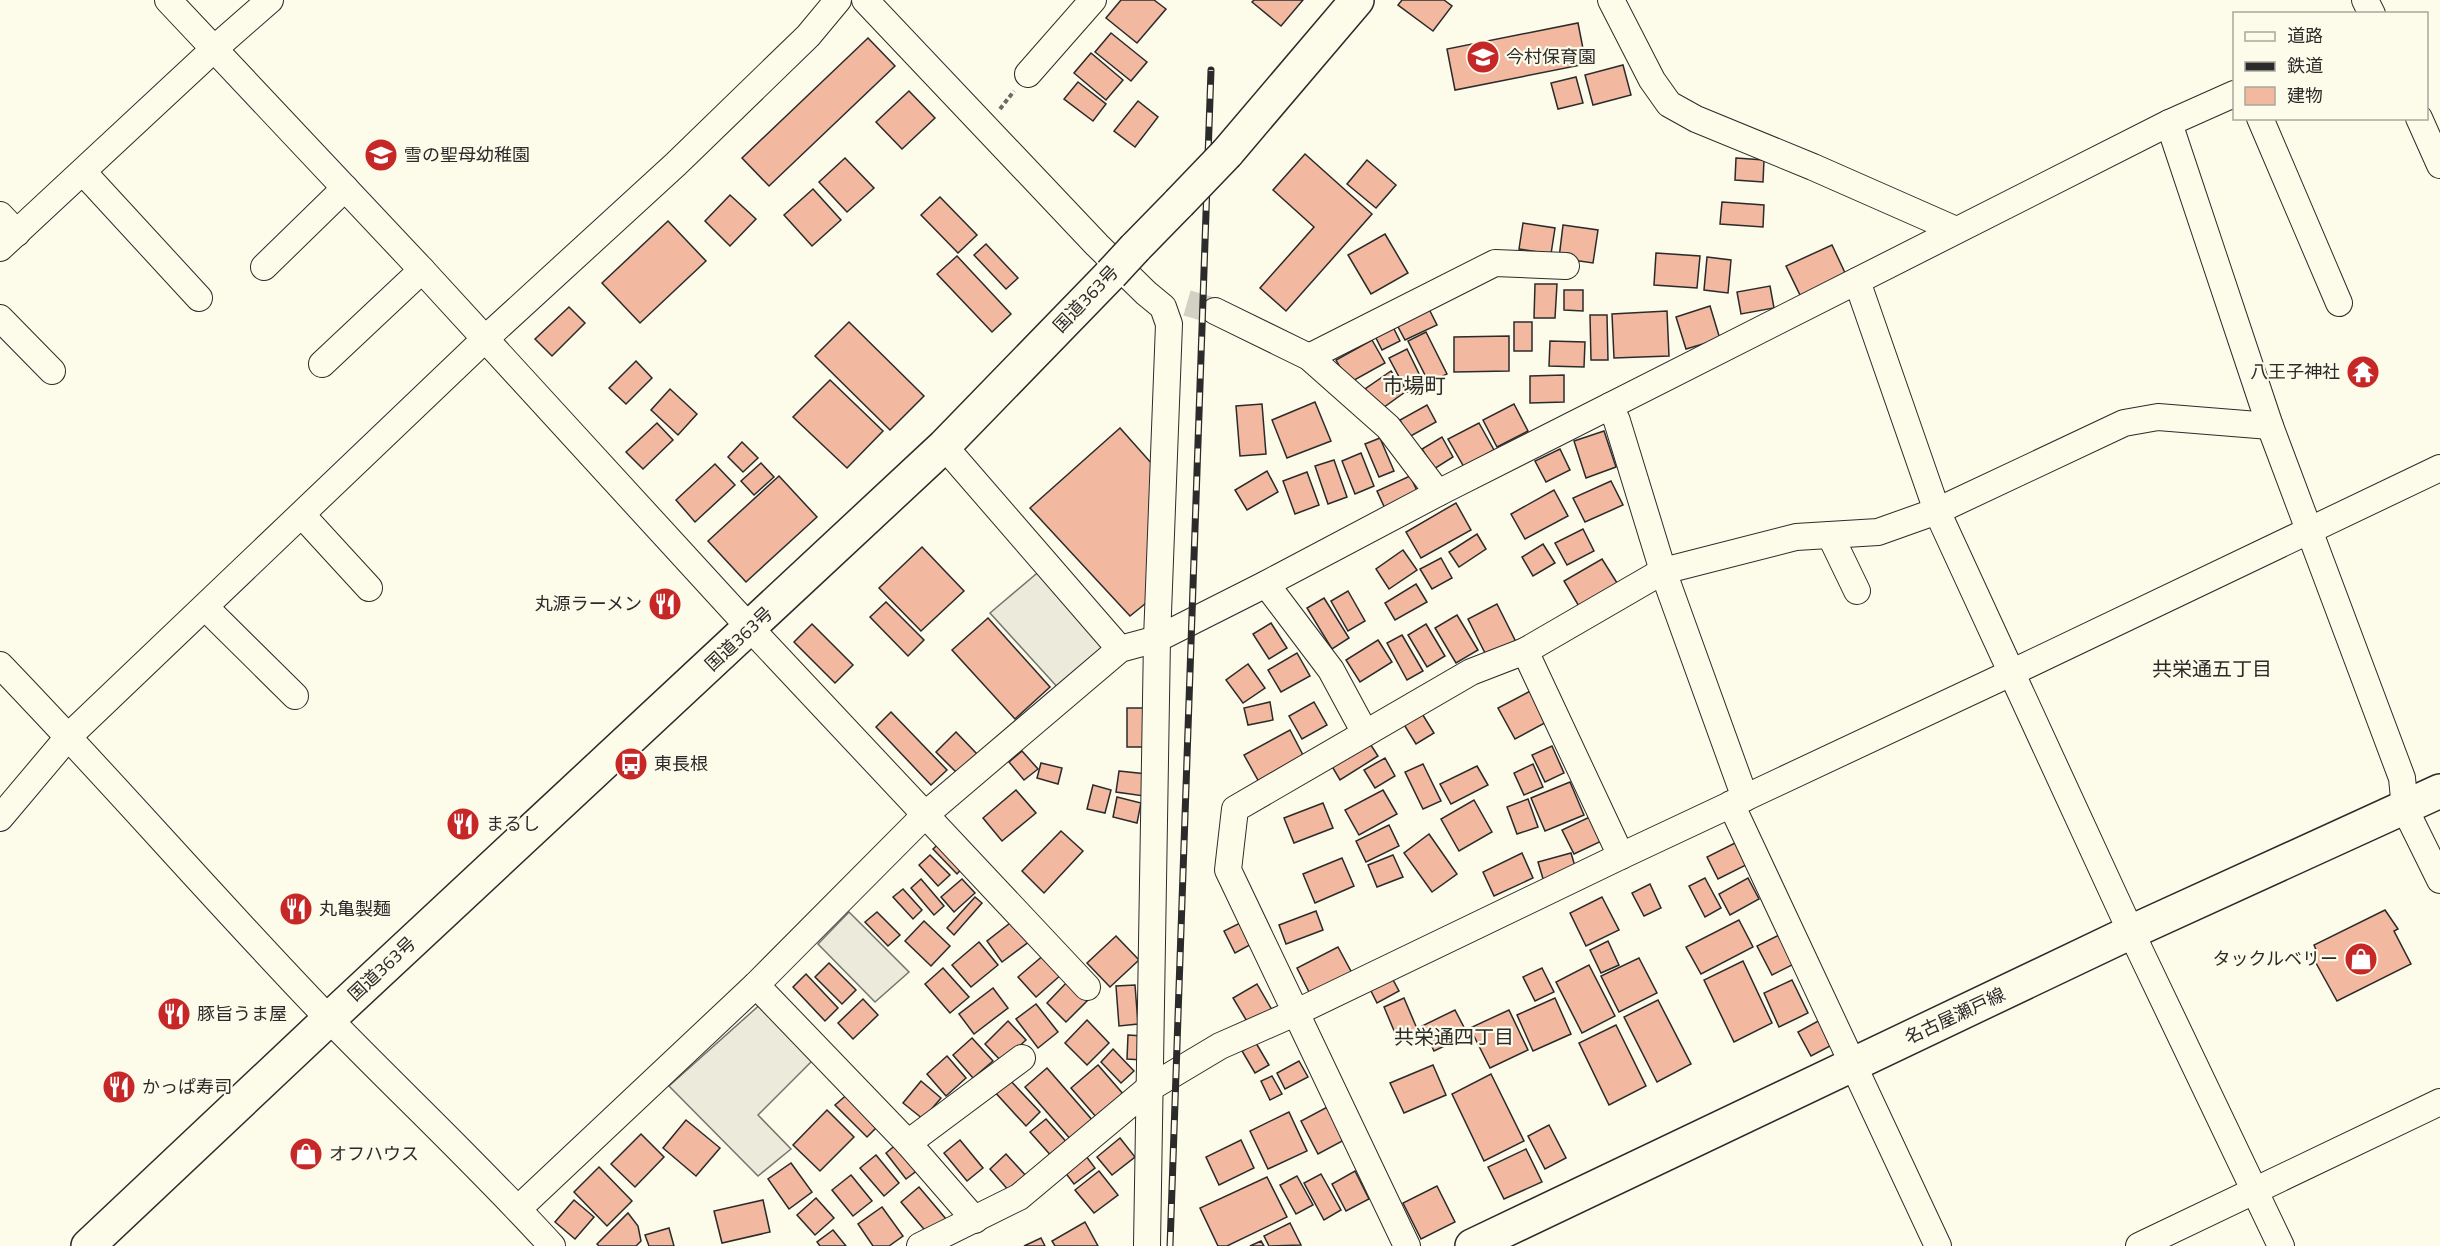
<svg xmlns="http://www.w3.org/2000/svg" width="2440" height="1246" font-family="'Titillium Web','Noto Sans JP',sans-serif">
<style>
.parking{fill:#eceadb;stroke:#74746e;stroke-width:1.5}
.building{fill:#f2b8a0;stroke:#2b2b2b;stroke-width:1.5}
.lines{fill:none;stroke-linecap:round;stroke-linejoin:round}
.minor-tunnel{stroke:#d3d1c4;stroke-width:26;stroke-dasharray:26 13;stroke-linecap:butt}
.minor-casing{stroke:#2b2b2b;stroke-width:28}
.major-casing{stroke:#2b2b2b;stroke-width:36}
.highway-casing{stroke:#2b2b2b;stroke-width:36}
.path{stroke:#6a6964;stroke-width:4;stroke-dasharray:4.5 3;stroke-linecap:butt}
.minor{stroke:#fdfbea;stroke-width:26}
.major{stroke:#fdfbea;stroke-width:33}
.highway{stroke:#fdfbea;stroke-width:33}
.rail-casing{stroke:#2b2b2b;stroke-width:7}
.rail{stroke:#fdfbea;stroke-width:4.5;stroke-dasharray:14;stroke-linecap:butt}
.highway-bridge-casing{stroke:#2b2b2b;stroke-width:36;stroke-linecap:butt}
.highway-bridge{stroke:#fdfbea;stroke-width:33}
.labels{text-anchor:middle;stroke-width:4.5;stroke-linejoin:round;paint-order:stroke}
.poi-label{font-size:18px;fill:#2b2b2b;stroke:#fdfbea;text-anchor:start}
.street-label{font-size:18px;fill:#2b2b2b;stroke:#fdfbea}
.neighbourhood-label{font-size:20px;fill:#2b2b2b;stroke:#fdfbea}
.quarter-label{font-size:21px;fill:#2b2b2b;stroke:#fdfbea}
</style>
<rect width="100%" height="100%" fill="#fdfbea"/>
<g class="parking">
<path d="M1042,569l67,76 -49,45 -70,-77z"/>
<path d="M849,912l60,60 -34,30 -57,-58z"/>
<path d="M764,1001l51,57 -57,57 33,34 -33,27 -89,-90z"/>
</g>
<g class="building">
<path d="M1121,0h33l12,9 -29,34 -31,-25z"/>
<path d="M1254,0h49l-22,26 -29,-24z"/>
<path d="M1402,0h42l8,6 -19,25 -35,-26z"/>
<path d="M1578,23l8,41 -131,26 -8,-41z"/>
<path d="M1111,33l36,29 -16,19 -36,-29z"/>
<path d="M868,38l27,28 -126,120 -27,-28z"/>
<path d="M1091,53l32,27 -17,20 -32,-27z"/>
<path d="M1623,65l8,30 -38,10 -8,-30z"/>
<path d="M1576,77l7,26 -25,6 -7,-26z"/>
<path d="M1078,82l28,22 -13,17 -29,-22z"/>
<path d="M909,91l26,27 -33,31 -26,-27z"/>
<path d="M1138,101l20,16 -23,30 -21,-16z"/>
<path d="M1305,154l67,60 -86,97 -26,-23 54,-61 -41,-37z"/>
<path d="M845,158l29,30 -27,24 -28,-30z"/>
<path d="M1736,158l28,2 -1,22 -28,-2z"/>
<path d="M1367,160l29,25 -20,23 -29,-24z"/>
<path d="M813,189l28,31 -29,26 -28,-31z"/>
<path d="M730,195l26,24 -26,27 -25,-25z"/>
<path d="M940,197l37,38 -19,18 -37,-38z"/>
<path d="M1722,202l42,3 -1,22 -43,-3z"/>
<path d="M668,221l38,40 -66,62 -38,-40z"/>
<path d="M1523,223l32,5 -4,26 -32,-5z"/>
<path d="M1563,225l35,5 -5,33 -34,-5z"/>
<path d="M1385,234l23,39 -37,21 -23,-39z"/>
<path d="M986,244l32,34 -12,11 -32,-34z"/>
<path d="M1832,245l15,32 -46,20 -15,-31z"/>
<path d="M1656,253l44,3 -3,32 -43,-3z"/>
<path d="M957,256l54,58 -19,18 -55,-58z"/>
<path d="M1707,257l24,3 -3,33 -24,-3z"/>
<path d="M1535,284h22l-2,34h-21z"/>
<path d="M1770,286l4,22 -33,6 -4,-22z"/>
<path d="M1564,290h19v21l-19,-1z"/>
<path d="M1427,305l10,20 -32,15 -10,-19z"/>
<path d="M1710,306l10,33 -34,10 -10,-32z"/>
<path d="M569,307l16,16 -33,33 -17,-17z"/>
<path d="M1667,311l2,45 -55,2 -2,-44z"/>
<path d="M1590,315h17l1,45h-17z"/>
<path d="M849,322l75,74 -34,34 -75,-74z"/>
<rect x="1514" y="322" width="18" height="29"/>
<path d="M1391,323l9,18 -18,9 -9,-18z"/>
<path d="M1426,332l21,42 -18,9 -21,-42z"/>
<path d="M1509,336v35l-55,1v-35z"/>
<path d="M1372,340l13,23 -36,20 -13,-23z"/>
<path d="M1550,341l35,1 -1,25 -35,-1z"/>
<path d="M1407,349l17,35 -17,8 -18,-34z"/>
<path d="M636,361l16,17 -26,26 -17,-16z"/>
<path d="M1391,371l14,21 -25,18 -15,-21z"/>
<path d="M1564,375v27l-34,1v-27z"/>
<path d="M830,380l53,51 -36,37 -54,-51z"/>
<path d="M670,389l27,25 -19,21 -27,-25z"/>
<path d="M1315,402l16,39 -44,17 -15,-38z"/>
<path d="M1262,404l4,50 -26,2 -4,-50z"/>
<path d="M1514,404l14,27 -31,16 -14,-27z"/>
<path d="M1427,405l9,17 -27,15 -9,-17z"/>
<path d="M657,423l16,17 -30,29 -17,-17z"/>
<path d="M1479,423l15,27 -30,17 -16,-28z"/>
<path d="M1120,428l33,37 3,130 -26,21 -100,-108z"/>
<path d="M1604,431l12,36 -30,11 -12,-37z"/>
<path d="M1442,437l11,20 -19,12 -12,-20z"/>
<path d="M1380,438l14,33 -15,6 -14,-33z"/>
<path d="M742,442l16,16 -15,14 -15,-15z"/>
<path d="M1560,449l10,21 -24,12 -11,-21z"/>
<path d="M1361,453l13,33 -19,8 -13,-33z"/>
<path d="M1334,460l13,37 -19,7 -13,-38z"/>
<path d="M761,463l13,14 -20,18 -13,-14z"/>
<path d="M715,464l20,21 -40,37 -19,-22z"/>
<path d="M1267,471l11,21 -31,18 -12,-20z"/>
<path d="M1307,472l12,33 -24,9 -12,-33z"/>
<path d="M779,476l38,41 -71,65 -38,-41z"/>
<path d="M1410,476l10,21 -33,16 -10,-22z"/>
<path d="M1611,481l12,24 -38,17 -12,-24z"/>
<path d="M1554,490l14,26 -43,23 -14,-25z"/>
<path d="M1456,503l15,27 -50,28 -15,-26z"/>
<path d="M1583,529l11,22 -27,14 -12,-22z"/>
<path d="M1477,534l9,15 -27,18 -10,-15z"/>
<path d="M1543,544l12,19 -22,13 -11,-19z"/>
<path d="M922,547l42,44 -43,40 -42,-43z"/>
<path d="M1403,550l14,20 -28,19 -13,-20z"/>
<path d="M1441,558l11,20 -20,11 -12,-20z"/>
<path d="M1602,559l17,27 -39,22 -16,-27z"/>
<path d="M1416,584l11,18 -32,18 -10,-17z"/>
<path d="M1348,591l17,30 -17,10 -17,-30z"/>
<path d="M1324,598l25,40 -17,11 -25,-41z"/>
<path d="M886,602l38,38 -16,16 -38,-39z"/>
<path d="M1497,604l20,40 -29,15 -20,-40z"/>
<path d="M1457,615l21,35 -22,13 -21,-35z"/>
<path d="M988,618l62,69 -35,32 -63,-69z"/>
<path d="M1271,623l16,25 -18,11 -16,-25z"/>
<path d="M812,624l41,41 -18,18 -41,-41z"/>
<path d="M1426,624l19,32 -18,11 -19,-32z"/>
<path d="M1402,635l21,36 -16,9 -20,-37z"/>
<path d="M1378,640l14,22 -32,20 -14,-22z"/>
<path d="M1297,653l13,23 -29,16 -13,-22z"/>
<path d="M1248,664l17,24 -22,15 -17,-23z"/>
<path d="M1538,687l16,31 -39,21 -17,-31z"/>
<path d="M1270,702l3,18 -25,5 -4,-17z"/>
<path d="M1314,702l13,23 -25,14 -13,-23z"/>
<rect x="1127" y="708" width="17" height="39"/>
<path d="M891,712l56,58 -16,15 -55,-58z"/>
<path d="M1421,712l13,21 -18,11 -13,-21z"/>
<path d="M1290,730l14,27 -45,25 -15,-27z"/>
<path d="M956,732l21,22 -20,19 -21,-21z"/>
<path d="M1367,739l11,17 -38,24 -10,-17z"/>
<path d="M1552,746l12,27 -19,9 -13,-27z"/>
<path d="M1022,751l16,18 -14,11 -15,-18z"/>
<path d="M1385,758l10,18 -20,12 -11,-18z"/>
<path d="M1041,763l21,5 -4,16 -21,-6z"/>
<path d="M1423,764l18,37 -18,8 -18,-37z"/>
<path d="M1533,764l10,23 -19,8 -10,-22z"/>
<path d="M1477,766l11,19 -37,19 -11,-20z"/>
<path d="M1119,771l28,3 -3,22 -28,-4z"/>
<path d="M1570,782l14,33 -39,16 -14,-33z"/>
<path d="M1093,785l18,5 -6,23 -18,-4z"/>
<path d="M1016,790l20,23 -34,28 -19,-23z"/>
<path d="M1383,790l14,24 -38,21 -14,-25z"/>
<path d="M1117,797l24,6 -4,20 -24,-6z"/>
<path d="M1528,799l10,28 -21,7 -10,-27z"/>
<path d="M1474,800l18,32 -33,19 -18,-32z"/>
<path d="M1323,803l10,25 -39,15 -10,-25z"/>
<path d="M1596,814l12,24 -34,16 -12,-24z"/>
<path d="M1389,825l10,21 -33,16 -10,-21z"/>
<path d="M1061,831l22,20 -39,42 -22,-22z"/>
<path d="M1429,834l28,40 -25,18 -28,-39z"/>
<path d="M944,839l23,24 -10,11 -24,-25z"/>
<path d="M1735,843l11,22 -28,14 -11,-22z"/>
<path d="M1522,853l11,25 -39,18 -11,-24z"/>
<path d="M1571,853l6,20 -33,9 -6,-20z"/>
<path d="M930,855l20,20 -12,11 -19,-21z"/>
<path d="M1393,855l10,22 -26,10 -9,-22z"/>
<path d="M1342,858l12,28 -39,17 -12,-29z"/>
<path d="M1705,878l16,30 -16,9 -16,-31z"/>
<path d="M1748,878l11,21 -29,16 -11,-21z"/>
<path d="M921,879l23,27 -10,9 -23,-27z"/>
<path d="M962,879l13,14 -21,19 -13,-15z"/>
<path d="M1650,884l11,24 -17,8 -12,-23z"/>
<path d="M903,889l19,21 -9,9 -20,-22z"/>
<path d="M975,897l7,6 -28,32 -7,-7z"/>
<path d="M1602,897l17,33 -33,16 -16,-33z"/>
<path d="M2385,910l13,19 -4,2 17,33 -74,37 -26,-47 6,-2 -3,-7z"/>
<path d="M1316,911l7,19 -37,14 -7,-19z"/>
<path d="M877,912l23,23 -12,11 -23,-24z"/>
<path d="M1248,919l11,21 -24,13 -11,-22z"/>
<path d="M1014,920l16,21 -28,21 -15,-21z"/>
<path d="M1739,920l14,27 -52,27 -15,-27z"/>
<path d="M924,921l26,25 -19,20 -26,-25z"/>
<path d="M1779,935l15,29 -22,11 -15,-29z"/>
<path d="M1116,936l23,24 -29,27 -23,-24z"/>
<path d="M1608,941l11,24 -18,8 -11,-23z"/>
<path d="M979,942l19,23 -27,22 -19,-22z"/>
<path d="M1338,947l15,28 -42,21 -14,-28z"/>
<path d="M1045,954l17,20 -26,23 -18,-20z"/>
<path d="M1639,958l18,35 -38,19 -18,-36z"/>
<path d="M1743,961l29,62 -38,19 -30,-62z"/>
<path d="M829,963l27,27 -14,14 -27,-27z"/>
<path d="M1589,965l26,51 -33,17 -26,-51z"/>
<path d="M943,968l26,29 -19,16 -25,-29z"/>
<path d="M1542,968l12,24 -19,9 -12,-24z"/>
<path d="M806,974l32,34 -13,13 -32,-34z"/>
<path d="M1391,976l8,15 -22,12 -8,-16z"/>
<path d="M1069,980l20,19 -23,23 -19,-19z"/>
<path d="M1792,980l16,33 -29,14 -15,-34z"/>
<path d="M1257,984l15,26 -24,13 -15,-25z"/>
<path d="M1135,985l3,39 -19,2 -3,-40z"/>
<path d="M993,988l15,20 -34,26 -15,-20z"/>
<path d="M1404,998l14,33 -20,9 -14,-33z"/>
<path d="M1555,998l16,36 -38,17 -16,-36z"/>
<path d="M863,999l15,16 -25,24 -15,-16z"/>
<path d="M1658,1000l33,64 -34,18 -33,-65z"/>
<path d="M1036,1004l22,28 -20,16 -22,-29z"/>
<path d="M1455,1010l13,25 -34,16 -12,-25z"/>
<path d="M1509,1010l19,40 -38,18 -20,-40z"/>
<path d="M1087,1020l22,23 -22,22 -22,-22z"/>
<path d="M1820,1020l14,24 -23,12 -13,-24z"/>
<path d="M1008,1021l18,19 -24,22 -17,-18z"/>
<path d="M1616,1025l30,61 -37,19 -30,-62z"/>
<path d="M1128,1035l15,1 -1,24 -15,-1z"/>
<path d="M972,1038l21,23 -20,17 -20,-23z"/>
<path d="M1256,1043l13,22 -14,8 -13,-22z"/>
<path d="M1113,1049l21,22 -13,12 -20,-21z"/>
<path d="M947,1056l19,22 -20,18 -19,-22z"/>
<path d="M1299,1061l9,16 -23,12 -8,-16z"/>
<path d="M1098,1065l26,30 -27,23 -26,-30z"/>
<path d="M1433,1065l13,30 -42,18 -14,-30z"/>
<path d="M1047,1068l47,54 -22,19 -47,-54z"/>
<path d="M1491,1074l33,67 -40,20 -32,-67z"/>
<path d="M1272,1076l10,18 -12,6 -9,-19z"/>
<path d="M1007,1077l33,35 -14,14 -33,-36z"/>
<path d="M921,1081l20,17 -18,21 -20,-16z"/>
<path d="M850,1092l30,32 -13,13 -32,-32z"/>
<path d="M1331,1105l17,33 -30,16 -17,-33z"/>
<path d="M827,1110l27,27 -34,34 -27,-26z"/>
<path d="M1289,1112l18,39 -39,18 -18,-38z"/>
<path d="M1046,1119l24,27 -16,13 -24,-27z"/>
<path d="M686,1120l34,28 -24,28 -33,-28z"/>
<path d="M1549,1125l17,33 -21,11 -17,-33z"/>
<path d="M641,1134l23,23 -29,30 -24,-23z"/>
<path d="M1120,1138l15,19 -23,18 -15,-18z"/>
<path d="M960,1140l23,28 -16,13 -23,-28z"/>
<path d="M1241,1140l13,28 -35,17 -13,-28z"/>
<path d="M898,1143l21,26 -13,10 -20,-26z"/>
<path d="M1526,1149l16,33 -38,17 -16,-32z"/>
<path d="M1006,1154l21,23 -17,15 -20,-23z"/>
<path d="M876,1155l23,28 -15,13 -24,-28z"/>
<path d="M1086,1156l9,12 -21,16 -10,-13z"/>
<path d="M791,1163l21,29 -23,17 -21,-30z"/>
<path d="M599,1167l33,34 -25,25 -33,-34z"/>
<path d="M1099,1171l19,24 -24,18 -19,-23z"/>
<path d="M1355,1171l14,28 -23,12 -14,-27z"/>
<path d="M1321,1174l20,36 -17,10 -20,-37z"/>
<path d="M851,1175l21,26 -19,15 -21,-26z"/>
<path d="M1297,1176l16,29 -17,9 -16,-29z"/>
<path d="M1267,1177l20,40 -60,29h-9l-18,-38z"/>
<path d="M1437,1186l18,36 -34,17 -18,-36z"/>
<path d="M919,1187l27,32 -18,15 -27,-32z"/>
<path d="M816,1198l18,20 -19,17 -18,-20z"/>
<path d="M574,1200l20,17 -19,22 -20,-17z"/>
<path d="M763,1200l7,32 -48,11 -8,-32z"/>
<path d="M882,1207l21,29 -14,10h-16l-15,-22z"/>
<path d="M628,1213l10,13 3,15 -5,5h-37l-2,-2z"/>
<path d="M1085,1222l13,24h-43l-3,-5z"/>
<path d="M1290,1223l11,22 -32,1 -5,-10z"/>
<path d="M669,1228l5,18h-25l-4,-11z"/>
<path d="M833,1230l13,16h-26l-3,-4z"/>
<path d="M1041,1238l4,8h-21z"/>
<path d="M1261,1241l3,5h-14z"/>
</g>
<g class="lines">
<path class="minor-tunnel" d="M1187,303l28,8"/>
<g class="minor-casing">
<g id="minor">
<path d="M168,0l254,270 328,358 337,359"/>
<path d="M865,0l232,245 49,48 17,14 6,17 -12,315 -10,607"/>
<path d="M1611,0l41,80 17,24 27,15 117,48 143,63"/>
<path d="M2365,0l7,14"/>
<path d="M1028,74l65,-74"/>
<path d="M2260,118l79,185"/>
<path d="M2419,118l21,47"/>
<path d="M2169,123l101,303 132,352 3,31 35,71"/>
<path d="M83,172l116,126"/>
<path d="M0,215l17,18"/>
<path d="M0,248l214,-199 56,-49"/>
<path d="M264,267l81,-79"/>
<path d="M1857,281l80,230 194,421 150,314"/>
<path d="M1215,311l94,46 79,70 50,66"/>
<path d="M0,318l52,53"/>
<path d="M1309,357l186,-94 71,3"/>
<path d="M322,364l100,-94"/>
<path d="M1610,406l7,15 46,150 82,227"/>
<path d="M944,446l176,203"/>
<path d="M302,515l67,73"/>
<path d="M1830,535l27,56"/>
<path d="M1266,584l65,86 34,63"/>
<path d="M205,607l90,89"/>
<path d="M1525,651l96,205"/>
<path d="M0,665c112,116 218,239 330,355 73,75 151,148 222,226"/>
<path d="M1731,804l207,442"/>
<path d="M0,818l69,-82 416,-397 191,-175 132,-128 30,-36"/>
<path d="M756,985l152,158 67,77"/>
<path d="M908,1143l114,-85"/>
<path d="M518,1209l238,-224 170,-171 194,-165 37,-10 109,-55 172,-91 731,-370 65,-29"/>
<path d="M920,1246l99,-49 129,-108 72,-43 77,-34 324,-156 392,-184 427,-204"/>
<path d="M1407,1246l-179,-376 7,-61 236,-137 54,-21 138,-80 133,-34 82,-5 59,-21 187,-88 34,-6 112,9"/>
<path d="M2139,1246l301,-144"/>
</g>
</g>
<g class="major-casing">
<path id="major" d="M1472,1246l659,-314 309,-141"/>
</g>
<g class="highway-casing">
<g id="highway">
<path d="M1227,153l130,-153"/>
<path d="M1135,248l44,-45"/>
<path d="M88,1246l241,-227 615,-573 167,-172"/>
</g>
</g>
<path class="path" d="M1000,109l14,-18"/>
<use href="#minor" class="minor"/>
<use href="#major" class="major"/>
<use href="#highway" class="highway"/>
<g class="rail-casing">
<path id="rail" d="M1170,1246l41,-1176"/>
</g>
<use href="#rail" class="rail"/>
<g class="highway-bridge-casing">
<g id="highway-bridge">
<path d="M1179,203l48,-50"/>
<path d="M1111,274l24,-26"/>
</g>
</g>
<use href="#highway-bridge" class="highway-bridge"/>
</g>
<defs>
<g id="school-disc" transform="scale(1.725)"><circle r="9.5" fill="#c62828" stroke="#fdfbea"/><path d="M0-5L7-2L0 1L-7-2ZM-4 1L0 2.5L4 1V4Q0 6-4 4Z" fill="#fff"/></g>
<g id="temple-disc" transform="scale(1.725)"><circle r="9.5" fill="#c62828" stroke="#fdfbea"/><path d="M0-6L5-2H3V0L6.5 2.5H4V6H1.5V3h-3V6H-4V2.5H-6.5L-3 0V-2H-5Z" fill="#fff"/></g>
<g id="restaurant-disc" transform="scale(1.725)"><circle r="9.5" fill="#c62828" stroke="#fdfbea"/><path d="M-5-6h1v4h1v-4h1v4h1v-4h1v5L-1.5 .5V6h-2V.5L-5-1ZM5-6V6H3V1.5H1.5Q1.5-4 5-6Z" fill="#fff"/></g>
<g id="bus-disc" transform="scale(1.725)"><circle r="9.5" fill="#c62828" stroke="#fdfbea"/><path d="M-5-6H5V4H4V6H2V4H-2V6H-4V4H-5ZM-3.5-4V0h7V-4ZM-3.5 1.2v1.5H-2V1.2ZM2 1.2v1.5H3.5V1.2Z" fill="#fff"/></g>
<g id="shop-disc" transform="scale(1.725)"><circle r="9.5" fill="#c62828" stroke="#fdfbea"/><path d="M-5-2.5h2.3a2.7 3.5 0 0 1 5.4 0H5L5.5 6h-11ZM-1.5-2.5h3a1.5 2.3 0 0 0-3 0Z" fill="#fff"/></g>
</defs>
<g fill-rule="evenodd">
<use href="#school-disc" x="1483" y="57"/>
<use href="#school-disc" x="381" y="155"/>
<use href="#temple-disc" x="2363" y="372"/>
<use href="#restaurant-disc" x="665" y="604"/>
<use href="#bus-disc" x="631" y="764"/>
<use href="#restaurant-disc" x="463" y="824"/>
<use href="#restaurant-disc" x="296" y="909"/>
<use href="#shop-disc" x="2361" y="959"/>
<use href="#restaurant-disc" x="174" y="1014"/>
<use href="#restaurant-disc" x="119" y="1087"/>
<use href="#shop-disc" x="306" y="1154"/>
</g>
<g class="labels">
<g class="poi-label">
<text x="1506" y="63">今村保育園</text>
<text x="404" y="161">雪の聖母幼稚園</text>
<text x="2340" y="378" text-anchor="end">八王子神社</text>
<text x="642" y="610" text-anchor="end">丸源ラーメン</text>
<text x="654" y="770">東長根</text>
<text x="486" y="830">まるし</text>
<text x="319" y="915">丸亀製麺</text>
<text x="2338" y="965" text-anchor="end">タックルベリー</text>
<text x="197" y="1020">豚旨うま屋</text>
<text x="142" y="1093">かっぱ寿司</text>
<text x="329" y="1160">オフハウス</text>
</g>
<g class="street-label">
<text transform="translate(1086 299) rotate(-46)" y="6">国道363号</text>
<text transform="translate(739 639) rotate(-43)" y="6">国道363号</text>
<text transform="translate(382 969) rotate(-43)" y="6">国道363号</text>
<text transform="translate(1955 1016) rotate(-25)" y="6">名古屋瀬戸線</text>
</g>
<g class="neighbourhood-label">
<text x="2212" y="676">共栄通五丁目</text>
<text x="1454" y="1044">共栄通四丁目</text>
</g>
<g class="quarter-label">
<text x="1414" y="393">市場町</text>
</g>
</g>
<rect x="2233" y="12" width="195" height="108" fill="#fdfbea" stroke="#a9a89e" stroke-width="1.5"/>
<rect x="2245" y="32" width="30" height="9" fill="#fdfbea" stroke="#a9a89e" stroke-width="1.5"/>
<text x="2287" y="42" font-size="18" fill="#2b2b2b">道路</text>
<rect x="2245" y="62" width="30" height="9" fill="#2b2b2b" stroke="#a9a89e" stroke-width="1.5"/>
<text x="2287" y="72" font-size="18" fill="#2b2b2b">鉄道</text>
<rect x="2245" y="87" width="30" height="18" fill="#f2b8a0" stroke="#a9a89e" stroke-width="1.5"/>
<text x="2287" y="102" font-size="18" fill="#2b2b2b">建物</text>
</svg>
